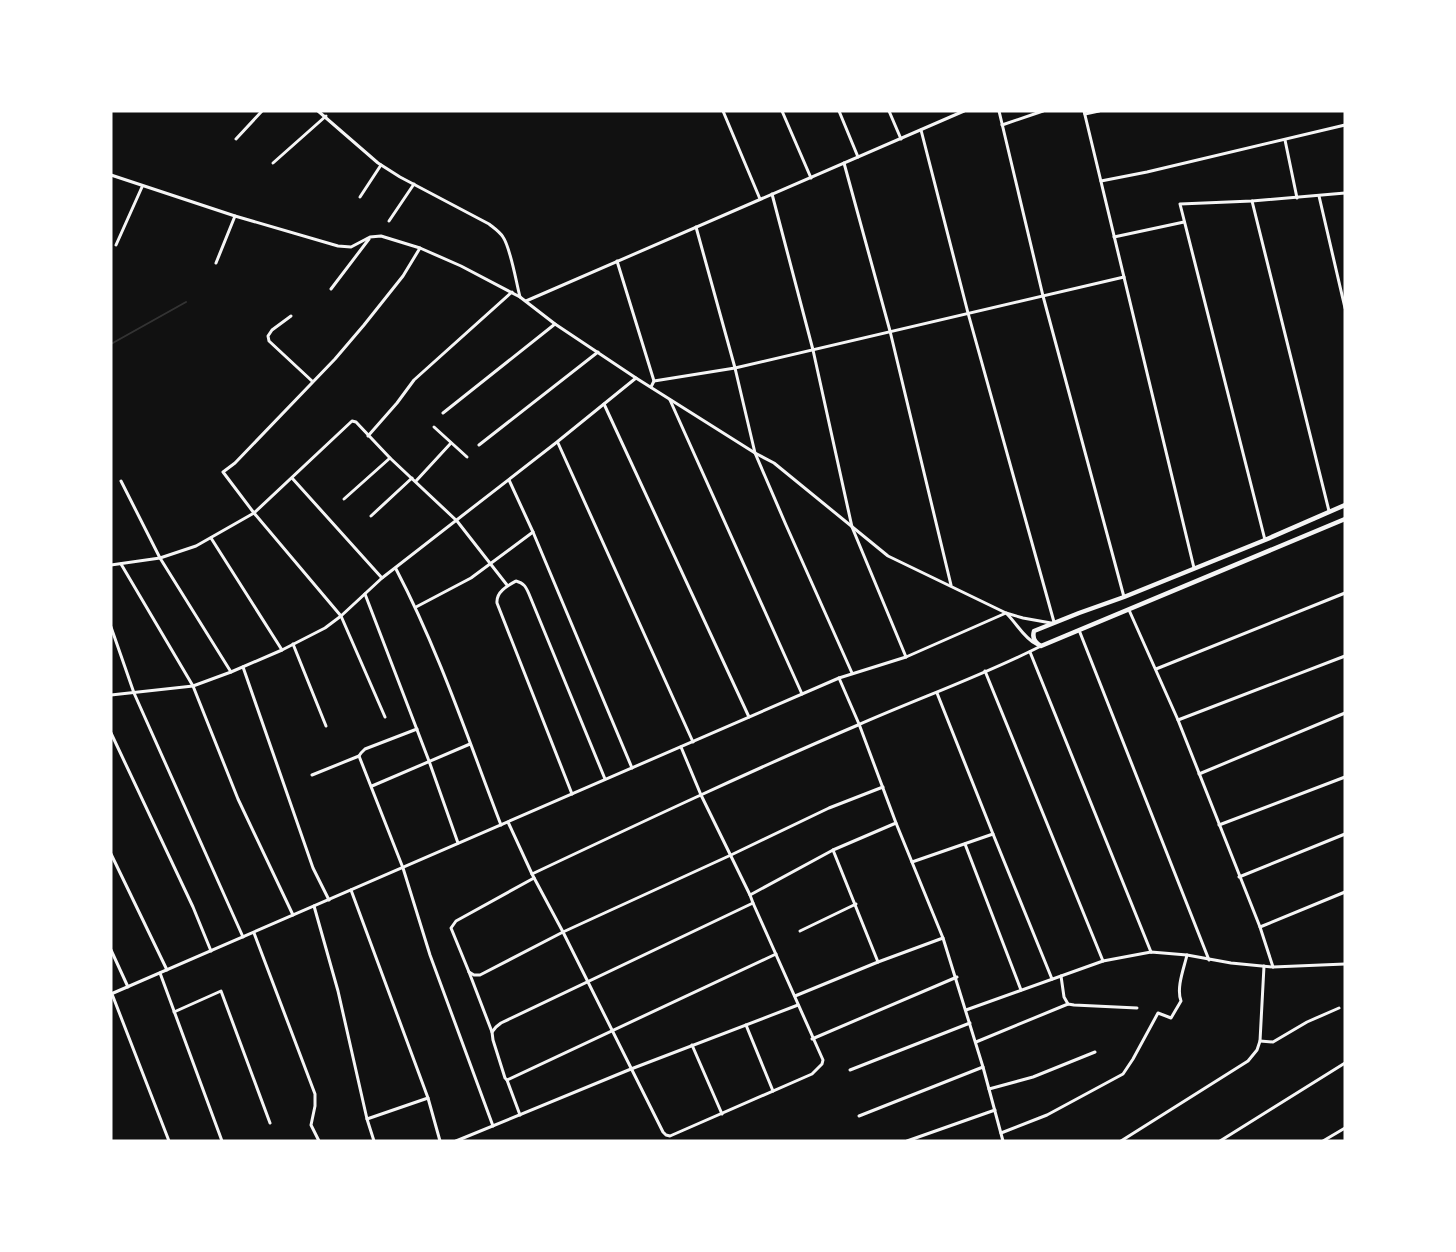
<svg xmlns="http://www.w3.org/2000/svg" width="1456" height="1252" font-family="Jost,sans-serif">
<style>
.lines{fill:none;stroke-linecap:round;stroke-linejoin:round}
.stream{stroke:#333;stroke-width:2}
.minor{stroke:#f5f5f5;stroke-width:3}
.tertiary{stroke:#f5f5f5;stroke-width:4.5}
</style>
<rect width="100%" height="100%" fill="#111"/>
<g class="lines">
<path class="stream" d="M111,344l75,-42"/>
<g class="minor">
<path d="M318,111l60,52 22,14 89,47c5,4 11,8 14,13 8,12 13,45 17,60"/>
<path d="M723,111l37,88"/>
<path d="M782,111l29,67"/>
<path d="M839,111l19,46"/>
<path d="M889,111l12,28"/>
<path d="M999,111l44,185 81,301"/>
<path d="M1084,111l110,457"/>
<path d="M1085,114l14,-3"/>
<path d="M1002,125l41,-14"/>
<path d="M921,130l47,183 86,309"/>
<path d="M236,139l26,-28"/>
<path d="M1285,140l12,58"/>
<path d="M273,163l53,-47"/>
<path d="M844,163l46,168 61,254"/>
<path d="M111,175l124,41 103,30 13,1 19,-10 11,-1 39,12 41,18 59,31 35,27 81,54 119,75 19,10 114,93 118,57 17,5 28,5"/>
<path d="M1101,181l46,-9 198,-47"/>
<path d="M772,194l41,156 39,177 54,130"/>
<path d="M1319,196l26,112"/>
<path d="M360,197l21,-32"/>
<path d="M1252,201l77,310"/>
<path d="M389,221l25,-37"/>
<path d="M696,227l39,141 20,85 31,72 66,148"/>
<path d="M1114,237l70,-15"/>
<path d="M116,245l26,-58"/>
<path d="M617,261l37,120 -3,6"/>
<path d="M216,263l19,-47"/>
<path d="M331,289l38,-50"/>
<path d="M526,301l438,-190"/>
<path d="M291,316l-19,14 -4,6 1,5 43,40"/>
<path d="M654,381l81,-13 389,-91"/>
<path d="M670,400l132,294"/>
<path d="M604,404l145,313"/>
<path d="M443,413l112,-89"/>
<path d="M434,427l33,30"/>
<path d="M368,436l29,-33 17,-23 98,-88"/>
<path d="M558,443l135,299"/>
<path d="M479,445l119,-93"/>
<path d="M292,478l90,100"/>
<path d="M509,480l24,52 99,236"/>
<path d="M121,481l39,77 71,114"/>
<path d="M416,481l35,-38"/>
<path d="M344,499l46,-41"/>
<path d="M371,516l41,-38"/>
<path d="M211,538l71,112"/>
<path d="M1265,540l-85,-336 72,-3 93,-8"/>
<path d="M121,564l72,122 45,113 55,116"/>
<path d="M111,565l49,-7 36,-12 58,-33 98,-92 4,1 34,36 67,63 50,64"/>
<path d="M396,569c43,82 72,170 105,256"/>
<path d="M365,594l64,167 29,82"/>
<path d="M416,607l55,-29 62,-46"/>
<path d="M1129,610l49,110 82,207 13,40"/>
<path d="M1007,614c10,10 17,24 29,30"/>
<path d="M111,627l23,66 109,244"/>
<path d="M1079,630l130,330"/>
<path d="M293,644l33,82"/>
<path d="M1030,652l121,300"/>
<path d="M243,667l70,201 16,32"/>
<path d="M1156,669l189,-76"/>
<path d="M985,671l118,290"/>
<path d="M839,678l20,46 37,99 47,115 40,129 20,74"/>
<path d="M937,693l56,141 59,145"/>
<path d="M111,695l82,-9 38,-14 51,-22 43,-22 16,-12 41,-38 175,-136 79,-64"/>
<path d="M385,717l-44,-101 -87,-103 -31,-41 12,-9 100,-104 29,-34 39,-49 17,-28"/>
<path d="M1178,720l167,-64"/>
<path d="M417,729l-52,20 -4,4 -2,3 44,112 27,87 63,171"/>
<path d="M111,733l82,174 18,44"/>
<path d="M1199,774l146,-61"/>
<path d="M312,775l47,-19"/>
<path d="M372,786l98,-42"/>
<path d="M572,794l-75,-191c-1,-11 10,-17 19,-22 8,2 10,6 13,13l76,185"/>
<path d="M508,822l24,52 31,58 100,200 3,3 4,1 142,-62 10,-10 1,-4 -70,-157 -3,-8 -49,-100 -20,-48"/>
<path d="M1219,825l126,-48"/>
<path d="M965,844l56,146"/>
<path d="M833,850l45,112"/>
<path d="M111,854l56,116"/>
<path d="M912,862l81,-28"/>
<path d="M532,874c108,-51 216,-102 326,-149 61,-27 124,-49 183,-79"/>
<path d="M1239,877l106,-43"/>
<path d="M351,890l77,208 12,43"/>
<path d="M750,895l83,-45 63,-27"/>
<path d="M314,906l24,85 29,128 7,22"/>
<path d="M1260,927l85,-35"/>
<path d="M800,931l56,-27"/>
<path d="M254,933l61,161v12l-4,19 8,16"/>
<path d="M111,950l17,37"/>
<path d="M469,972l5,3h6l83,-43 168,-77 98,-47 54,-21"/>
<path d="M160,973l62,168"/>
<path d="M1061,976l3,21 4,7 6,1 63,3"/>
<path d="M111,994l728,-316 67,-21 100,-44"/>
<path d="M112,994l57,147"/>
<path d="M795,996l83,-34 65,-24"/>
<path d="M966,1010l137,-49 48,-9 36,3 44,8 42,4 72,-3"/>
<path d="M174,1012l47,-21 49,132"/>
<path d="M746,1025l27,66"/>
<path d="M492,1032l4,-5 5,-4 252,-120"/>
<path d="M812,1039l145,-62"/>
<path d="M1260,1041l13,1 34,-20 32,-14"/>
<path d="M976,1042l92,-38"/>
<path d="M692,1045l30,69"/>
<path d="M850,1070l120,-47"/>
<path d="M507,1080l269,-126"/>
<path d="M989,1089l44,-12 62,-25"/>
<path d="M520,1115l-13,-35 -2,-2 -12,-38 -1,-8 -23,-60 -18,-44 5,-7 78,-43"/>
<path d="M859,1116l124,-49"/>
<path d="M367,1119l61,-21"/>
<path d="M1001,1133l46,-18 76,-41 10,-15 25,-46 13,5 10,-17c-5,-13 3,-33 6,-46"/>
<path d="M456,1141l175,-72 167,-64"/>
<path d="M907,1141l88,-31"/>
<path d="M1121,1141l127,-80 9,-11 3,-9 4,-75"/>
<path d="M1220,1141l125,-78"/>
<path d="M1323,1141l22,-13"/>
</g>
<path class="tertiary" d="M1345,505l-80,35 -141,57 -45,16 -45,18c-2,7 1,12 7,15l304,-127"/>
</g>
<rect width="1456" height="1252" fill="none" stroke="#ffffff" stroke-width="225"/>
</svg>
